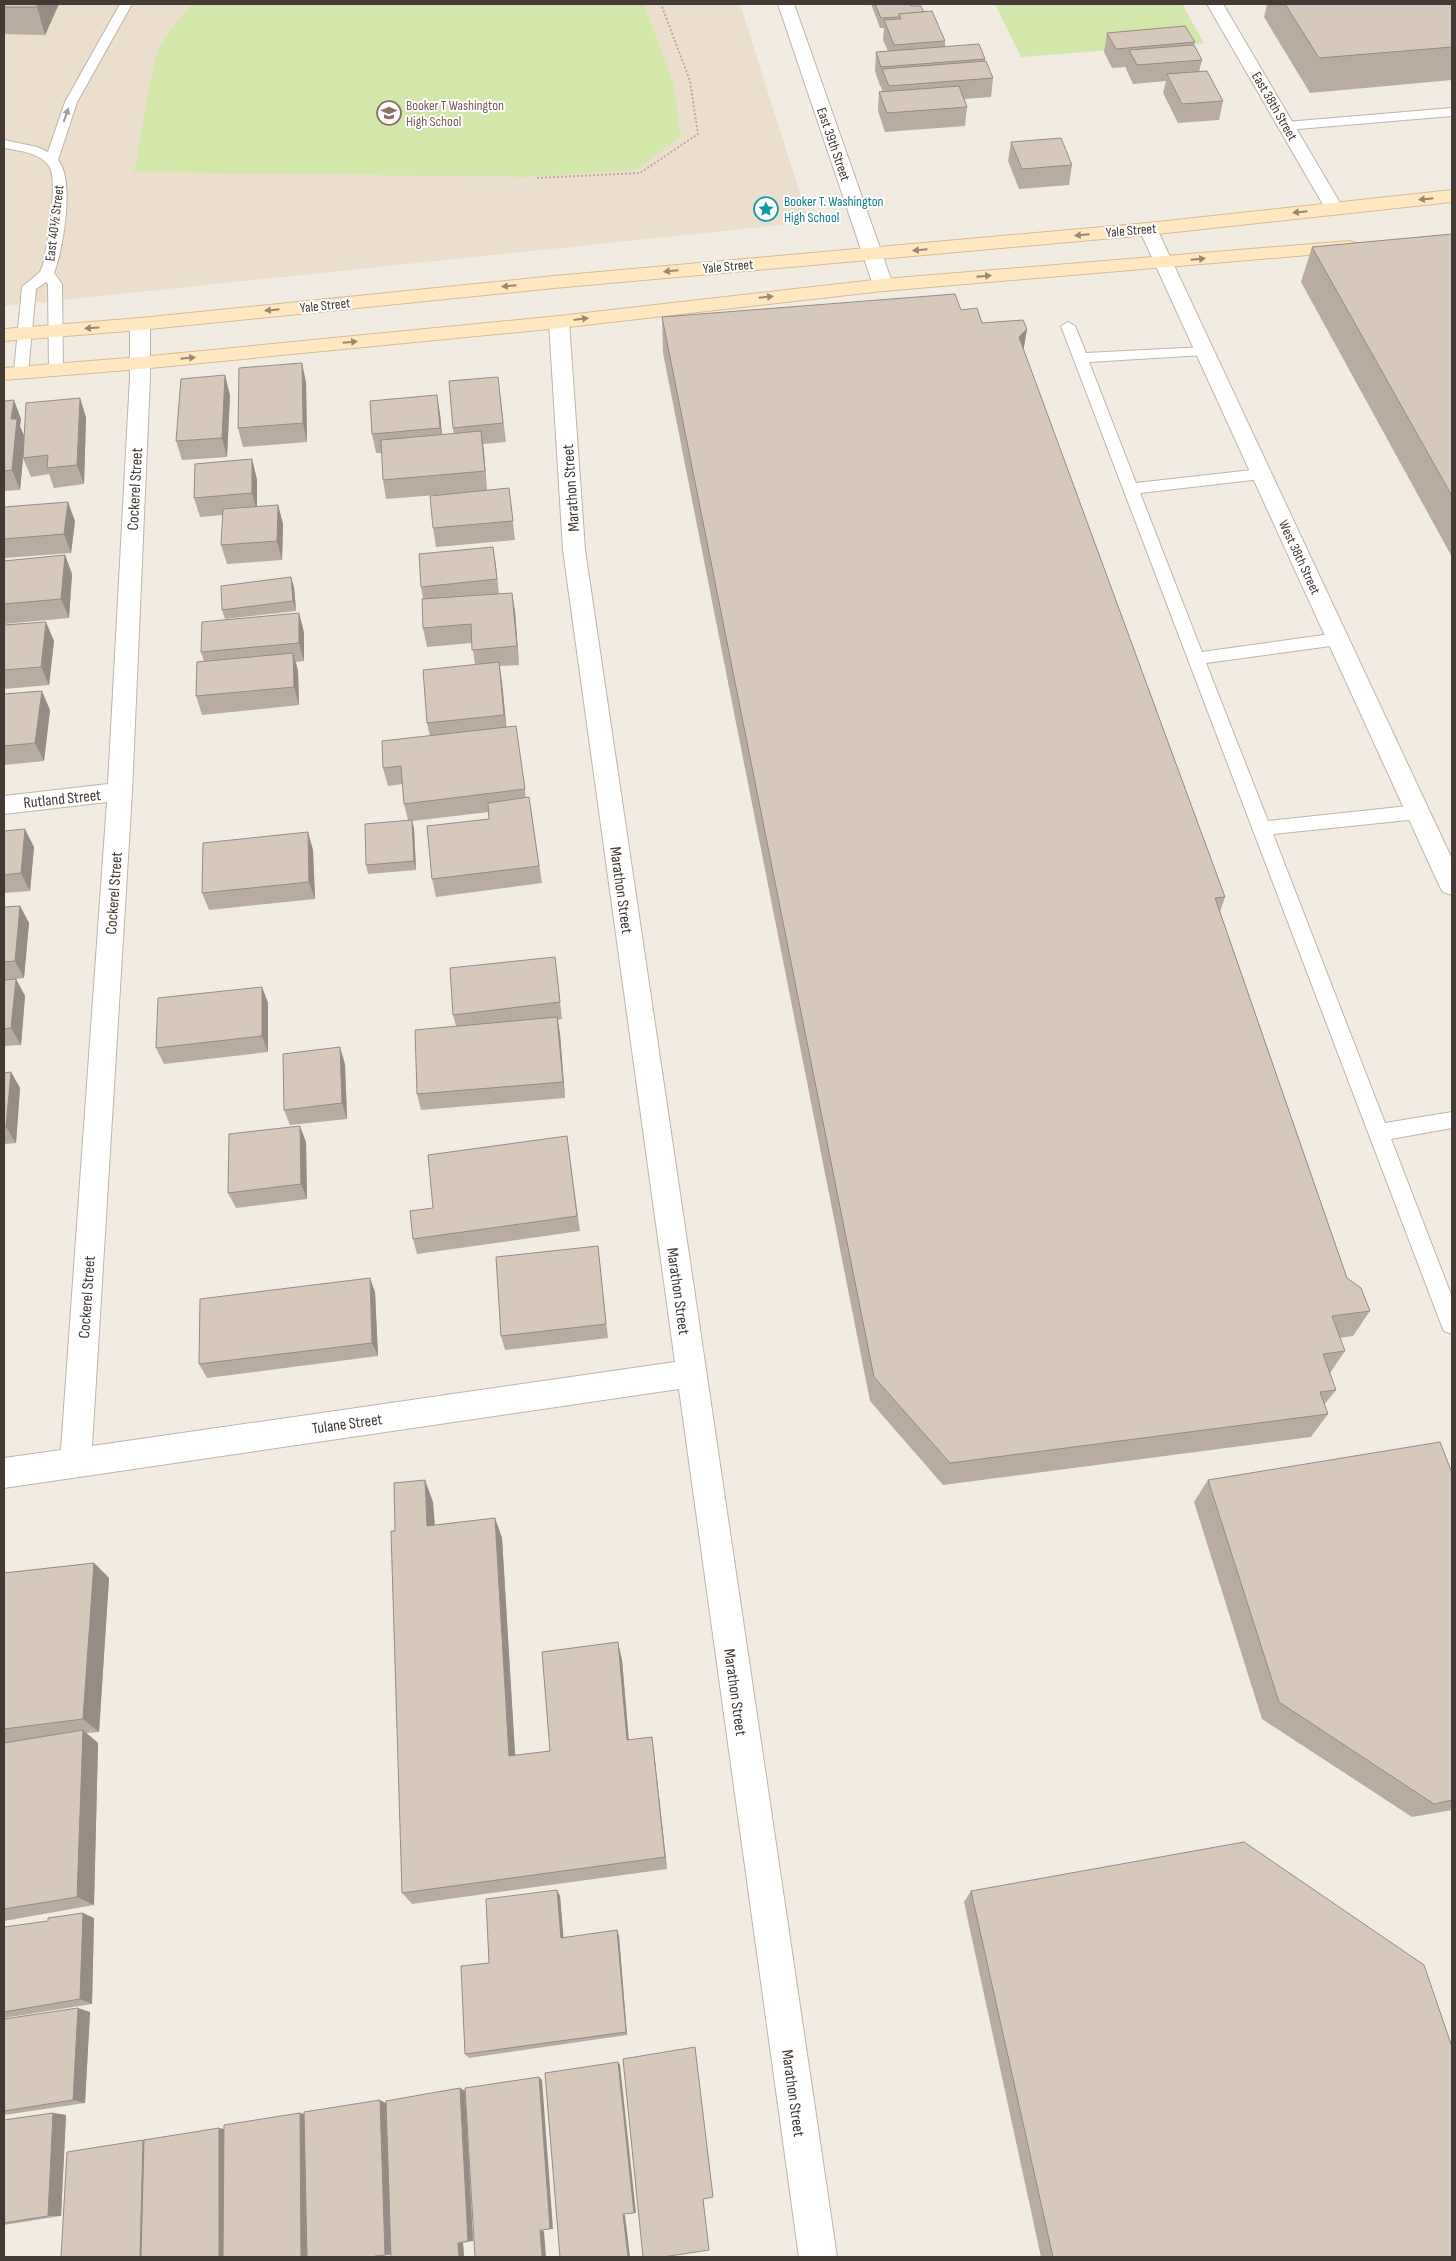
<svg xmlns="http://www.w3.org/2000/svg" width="1456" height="2261" font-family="'Sofia Sans Condensed',sans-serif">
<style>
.education{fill:#ebdecc}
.green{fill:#d3e7aa}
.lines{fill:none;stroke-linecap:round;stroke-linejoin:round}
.service-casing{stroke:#bfb4a8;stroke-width:2}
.minor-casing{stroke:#bfb4a8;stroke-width:2}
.tertiary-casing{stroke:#bfb4a8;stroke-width:2}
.secondary-casing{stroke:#d5bc93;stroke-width:2}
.path{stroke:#beab96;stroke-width:2;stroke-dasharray:2 2;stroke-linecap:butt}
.service{fill:#fff;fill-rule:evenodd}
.minor{fill:#fff;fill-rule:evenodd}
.tertiary{fill:#fff;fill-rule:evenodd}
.secondary{fill:#ffe7bf;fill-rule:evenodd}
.wall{fill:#b8aca1}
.shaded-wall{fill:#968c83}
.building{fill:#d6c8bb;stroke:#968c83}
.oneway{fill:#a19c99}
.oneway2{fill:#988872}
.labels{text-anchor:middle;stroke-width:4;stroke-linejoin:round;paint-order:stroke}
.far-education-label{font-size:14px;fill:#785e54;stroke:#fff;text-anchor:start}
.far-street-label{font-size:14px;fill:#433a33;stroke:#fff}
.far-culture-label{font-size:14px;fill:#0d838f;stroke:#fff;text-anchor:start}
.street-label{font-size:16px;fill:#433a33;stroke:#fff}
</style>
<rect width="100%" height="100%" fill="#f1ebe2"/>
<path class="education" d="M4,4h736l69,218 -805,84z"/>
<g class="green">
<path d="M192,4h452l29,79 8,54 -46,33 -107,7 -394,-5 19,-105 6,-19 11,-18z"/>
<path d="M995,4h187l22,39 -183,14z"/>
</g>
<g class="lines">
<g class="service-casing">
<g id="service">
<path d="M120,4h12l-55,98 -19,58c17,20 5,90 -4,113l8,11 1,86 -2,3h-10l-2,-3 -1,-86 -2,-2 -10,7 -8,83 -2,3h-10l-2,-3 8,-85 18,-15 3,-7c4,-18 16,-85 6,-99 -10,-14 -30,-15 -45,-18v-8l33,7 11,5 17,-50z"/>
<path d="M1452,108v8l-166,14 -6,-4 6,-4z"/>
<path d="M1068,322l7,4 11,27 118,-6 7,4 -7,4 -115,7 47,121 125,-14 5,1 3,4 -3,4 -5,1 -121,14 62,159 136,-19 6,2 2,4 -2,4 -6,2 -132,18 62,158 150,-16 6,2 3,5 -3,5 -6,2 -145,15 112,289 67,-11v16l-61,11 61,158v37l-8,-3 -3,-7 -380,-998z"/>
</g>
</g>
<g class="minor-casing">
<g id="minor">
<path d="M778,4h16l99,281 -3,4 -7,2 -7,-2 -3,-4z"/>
<path d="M1207,4h16l120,204 -2,4 -7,2 -7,-2 -2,-4z"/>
<path d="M559,316l7,2 3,4 16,228 252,1707h-38l-120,-868 -675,99v-30l57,-8 46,-648 -103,12v-18l104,-12 22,-407v-53l3,-4 7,-2 7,2 3,4v53l-18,415 -40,654 583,-84 -112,-812 -14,-228 3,-4z"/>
</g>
</g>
<g class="tertiary-casing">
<path id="tertiary" d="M1148,223l7,2 2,4 295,630v36l-9,-3 -4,-7 -300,-656 2,-4z"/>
</g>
<g class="secondary-casing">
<g id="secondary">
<path d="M1452,190v12l-304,33 -594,53 -414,42 -136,11v-12l136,-11 414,-42 594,-53z"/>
<path d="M1349,241l7,2 2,4 -2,4 -473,40 -324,37 -419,41 -136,11v-12l136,-11 419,-41 324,-37z"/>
</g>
</g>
<path class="path" d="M537,178l103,-5 58,-39 -8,-53 -29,-77"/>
<use href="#service" class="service"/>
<use href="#minor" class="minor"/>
<use href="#tertiary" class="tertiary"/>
<use href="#secondary" class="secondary"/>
</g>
<g class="wall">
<path d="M4,4h55l-14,31 -41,-1z"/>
<path d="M871,4h39l1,2 13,6 21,29v5l40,13v2l8,17 -2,19 -27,2 3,8 -2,19 -80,6 -7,-21 1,-19 3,-1 -1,-5h-1l-5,-15 1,-19 12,-1 -5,-11 1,-12h-4z"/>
<path d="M1267,4h185v76l-142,13 -46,-76z"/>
<path d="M1107,33l88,9 -1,3 8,15 -3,12 24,29 -4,19 -41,3 -15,-30 3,-12 -33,3 -7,-15v-2l-14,1 -8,-16z"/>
<path d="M1011,142l61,23 -3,20 -50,4 -11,-28z"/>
<path d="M1452,234v323l-151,-275 11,-35z"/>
<path d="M961,310l21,13 45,6 -4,21 202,547 -5,15 127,366 23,33 -17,25 -13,2 5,13 -15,22 6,17 -12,15 4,9 -17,23 -368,48 -73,-84 -207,-1048 -1,-36z"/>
<path d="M498,377l8,65 -23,2 4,46 22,-2 6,52 -79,7 -3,-19 41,-36 -88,7 -3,-19 -1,-27h-6l-4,-19 68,-20 2,21 12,-1 -1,-6z"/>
<path d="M306,382l1,60 -64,5 -5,-19z"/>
<path d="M230,395l-3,62 -45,3 -6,-19z"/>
<path d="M4,401l17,18 -1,7 4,10 62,-19 -2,67 -30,4 -5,-14 -18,3 -8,-19 -3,32 -16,1z"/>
<path d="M257,479v28l21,-2 5,19 -1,36 -55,4 -6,-19 2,-30 -23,2 -6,-19z"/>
<path d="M4,507l71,14 -4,32 -67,5z"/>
<path d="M493,547l6,47 16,17 4,54 -20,1 7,61 10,-1 10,72 3,-1 13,86 -106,14 -4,-18 57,-60v-7l-77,9 2,8 2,41 -48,4 -2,-9 42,-45 -4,-16 -1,-20 -15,2 -5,-18 47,-32 -3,-13 48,-58 -3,-22 -45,4 -4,-19v-29l-2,-12z"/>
<path d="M65,555l7,19 -3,44 -65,6v-63z"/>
<path d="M294,587l2,24 -71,8 -3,-9z"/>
<path d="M4,625l50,16 -5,44 -45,4z"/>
<path d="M304,632v29l-8,1 2,9 1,34 -97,10 -6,-19 8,-34 -3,-10z"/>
<path d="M4,694l46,16 -6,51 -40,4z"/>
<path d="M4,831l30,16 -4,44 -26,2z"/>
<path d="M313,850l2,49 -106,11 -7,-17z"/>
<path d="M20,906l9,17 -5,55 -8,1 9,17 -4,49 -17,1v-139z"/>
<path d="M557,974l5,45 -4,1 2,14 5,64 -144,12 -4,-16 39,-68 -3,-11z"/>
<path d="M262,987l6,16v49l-104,12 -8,-16z"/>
<path d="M345,1064l2,55 -57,6 -6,-15z"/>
<path d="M11,1072l9,16 -4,55 -12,1v-71z"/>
<path d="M567,1136l13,95 -163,23 -4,-15 20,-31z"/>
<path d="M306,1142l1,57 -71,9 -8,-15z"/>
<path d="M598,1246l10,92 -103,12 -4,-14z"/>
<path d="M375,1292l3,64 -171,22 -8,-14z"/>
<path d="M1452,1473v337l-40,7 -150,-98 -68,-217 14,-22z"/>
<path d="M433,1502l2,23 60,-7 7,20 13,217 35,-4 72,-91 7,80 25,12 13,117 -255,35 -10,-11 -7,-362z"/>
<path d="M94,1563l15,15 -10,154 -13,1 12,10 -4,162 -90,16v-348z"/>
<path d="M557,1890l3,6 3,42 54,-8 2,6 8,99 -158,23 -4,-4 24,-91z"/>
<path d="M971,1891l481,366h-411l-77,-355z"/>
<path d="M94,1918l-2,86 -88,14v-91z"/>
<path d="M90,2012l-5,91 -81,12v-96z"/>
<path d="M460,2088l5,3 8,150 -10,2 1,14h-73v-2l-9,1v1h-321l83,-117 80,-11 76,-16 4,1 82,-11z"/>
<path d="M53,2113l13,2 -5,101 -57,9v-105z"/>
</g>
<g class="shaded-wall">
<path d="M38,4h21l-14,31 -8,-28z"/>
<path d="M1027,329l-6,36 -2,-28z"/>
<path d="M302,363l4,19 1,60 -4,-19z"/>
<path d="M225,375l5,20 -3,62 -5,-19z"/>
<path d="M437,395l3,19 3,33 -3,-19z"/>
<path d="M80,398l6,19 -2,67 -7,-19z"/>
<path d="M14,400l7,19 -1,7 5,12 -5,52 -8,-20 -1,-51z"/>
<path d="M481,431l3,20 3,40z"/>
<path d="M252,459l5,20v33l-5,-19z"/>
<path d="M68,502l7,19 -4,32 -7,-19z"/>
<path d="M278,505l5,19 -1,36 -5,-19z"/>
<path d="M493,547l3,19 3,32 -2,-19z"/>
<path d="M65,555l7,19 -3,44 -8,-19z"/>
<path d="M291,577l3,10 2,24 -3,-10z"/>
<path d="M512,593l3,18 4,54 -2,-19z"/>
<path d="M299,613l5,19v29l-5,-18z"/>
<path d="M46,622l8,19 -5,44 -8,-18z"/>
<path d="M293,653l5,18 1,34 -5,-18z"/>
<path d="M499,662l3,19 5,52 -3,-18z"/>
<path d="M42,691l8,19 -6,51 -9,-18z"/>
<path d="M412,820l2,9 2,41 -2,-9z"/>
<path d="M25,829l9,18 -4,44 -9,-18z"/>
<path d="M308,832l5,18 2,49 -6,-17z"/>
<path d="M20,906l9,17 -5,55 -9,-17z"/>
<path d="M16,979l9,17 -4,49 -10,-17z"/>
<path d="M262,987l6,16v49l-6,-16z"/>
<path d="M557,1017l3,17 5,64 -2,-16z"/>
<path d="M340,1047l5,17 2,55 -5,-16z"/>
<path d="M11,1072l9,16 -4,55 -10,-16z"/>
<path d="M300,1126l6,16 1,57 -6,-15z"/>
<path d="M4,1173l1,2 -1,18z"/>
<path d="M370,1278l5,14 3,64 -6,-13z"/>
<path d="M425,1480l8,22 3,44 -9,-20z"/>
<path d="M495,1518l7,20 14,232 -7,-14z"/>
<path d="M94,1563l15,15 -10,154 -16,-13z"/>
<path d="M618,1642l4,18 8,96 -3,-16z"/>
<path d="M83,1730l15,13 -4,162 -17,-8z"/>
<path d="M652,1737l2,15 13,117 -2,-12z"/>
<path d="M557,1890l3,6 4,47 -3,-5z"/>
<path d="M83,1913l11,5 -2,86 -12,-5z"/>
<path d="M617,1930l2,6 8,99 -1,-3z"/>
<path d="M78,2008l12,4 -5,91 -12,-3z"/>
<path d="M618,2062l2,3 16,148h-2z"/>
<path d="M539,2077l3,3 11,149h-3z"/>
<path d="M460,2088l5,3 8,150h-5z"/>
<path d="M380,2100l6,3 6,151 -7,1z"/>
<path d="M53,2113l13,2 -5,101h-13z"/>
<path d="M300,2113l8,2 2,142h-9z"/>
<path d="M219,2128l10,2v127h-10z"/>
<path d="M143,2140l11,2 -3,115h-11z"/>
<path d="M623,2214l2,1 5,42h-2z"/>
<path d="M540,2230l4,1 2,26h-4z"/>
<path d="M458,2243h5l1,14h-5z"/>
</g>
<g class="building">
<path d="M4,4h34l-1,3h-33z"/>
<path d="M875,4h35l1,2h10l3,6 -25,2v3l-18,1z"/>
<path d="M1285,4h167v43l-133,11z"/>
<path d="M932,11l13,30 -51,4 -10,-25 17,-1 -2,-5z"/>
<path d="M1185,26l10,16 -79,7 -9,-16z"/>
<path d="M979,44l6,15 -104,8 -5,-15z"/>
<path d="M1194,45l8,15 -65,5 -8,-15z"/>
<path d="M986,61l7,17 -104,8 -7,-17z"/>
<path d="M1207,71l16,30 -41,3 -15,-30z"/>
<path d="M959,86l8,21 -80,6 -8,-21z"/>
<path d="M1061,138l11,27 -50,4 -11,-27z"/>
<path d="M1452,234v262l-140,-249z"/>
<path d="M955,294l6,16 16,-2 5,15 41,-3 4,9 -8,8 206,560 -10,1 132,380 14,10 9,23 -38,5 13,35 -22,3 13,36 -16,2 8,22 -378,49 -76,-86 -212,-1060z"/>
<path d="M302,363l1,60 -65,5 1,-60z"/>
<path d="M225,375l-3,63 -46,3 5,-62z"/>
<path d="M498,377l5,46 -50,5 -4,-47z"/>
<path d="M437,395l3,33 -68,6 -2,-33z"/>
<path d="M80,398l-3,67 -30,3 1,-13 -25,3 3,-55z"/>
<path d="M14,400l-3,19h6l-5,51 -8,1v-70z"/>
<path d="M481,431l4,40 -102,9 -2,-40z"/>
<path d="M252,459v34l-58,5 1,-34z"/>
<path d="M509,488l4,33 -80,7 -3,-32z"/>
<path d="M68,502l-4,32 -60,5v-32z"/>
<path d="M278,505l-1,36 -56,4 2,-36z"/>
<path d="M493,547l4,32 -76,8 -2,-33z"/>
<path d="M65,555l-4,44 -57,5v-43z"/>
<path d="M291,577l2,24 -71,9 -1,-24z"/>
<path d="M512,593l5,53 -45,4 -1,-26 -48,4 -1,-29z"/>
<path d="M299,613v30l-98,9 1,-30z"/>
<path d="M46,622l-5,45 -37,3v-45z"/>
<path d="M293,653l1,34 -98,9 1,-34z"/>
<path d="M499,662l5,53 -77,8 -4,-53z"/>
<path d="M42,691l-7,52 -31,3v-52z"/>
<path d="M516,726l9,63 -121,15 -3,-38 -18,2 -1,-27z"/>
<path d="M529,797l10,69 -107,13 -5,-53 62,-7 -1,-16z"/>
<path d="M412,820l2,41 -48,4 -1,-41z"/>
<path d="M25,829l-4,44 -17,2v-44z"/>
<path d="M308,832l1,50 -107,11 1,-50z"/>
<path d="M20,906l-5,55 -11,1v-55z"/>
<path d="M555,957l5,45 -107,13 -3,-47z"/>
<path d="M16,979l-5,49 -7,1v-49z"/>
<path d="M262,987v49l-106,12 2,-50z"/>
<path d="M557,1017l6,65 -146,12 -2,-64z"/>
<path d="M340,1047l2,56 -58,7 -1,-56z"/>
<path d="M11,1072l-5,55h-2v-54z"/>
<path d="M300,1126l1,58 -73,9 1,-59z"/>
<path d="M567,1136l10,80 -164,23 -3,-28 23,-3 -5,-53z"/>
<path d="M598,1246l8,78 -105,12 -5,-79z"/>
<path d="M370,1278l2,65 -173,21 1,-65z"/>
<path d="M1440,1442l12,31v327l-18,4 -155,-102 -71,-222z"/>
<path d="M425,1480l2,46 68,-8 14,238 41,-5 -8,-99 76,-10 9,98 25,-3 13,120 -263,36 -11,-362h4l-1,-48z"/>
<path d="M94,1563l-11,156 -79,10v-156z"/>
<path d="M83,1730l-6,167 -73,12v-166z"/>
<path d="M1244,1842l180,123 28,82v210h-399l-82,-366z"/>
<path d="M557,1890l4,48 56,-8 9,102 -161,22 -4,-88 28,-3 -3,-64z"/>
<path d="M83,1913l-3,86 -76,13v-85l44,-6v-3z"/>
<path d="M78,2008l-5,92 -69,11v-92z"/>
<path d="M695,2047l18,150 -10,2 6,51 -46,7h-20l-20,-198z"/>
<path d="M618,2062l16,151 -11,1 5,43h-68l-15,-184z"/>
<path d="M539,2077l11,152 -10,1 2,27h-67l-10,-169z"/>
<path d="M460,2088l8,153 -10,2 1,14h-68l-5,-156z"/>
<path d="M380,2100l5,155 -10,1v1h-68l-3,-145z"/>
<path d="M53,2113l-5,103 -44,7v-103z"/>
<path d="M300,2113l1,144h-78l1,-132z"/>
<path d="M219,2128v129h-78l3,-117z"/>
<path d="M143,2140l-3,117h-79l6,-105z"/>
</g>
<defs><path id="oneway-solid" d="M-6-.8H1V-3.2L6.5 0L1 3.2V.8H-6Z" transform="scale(1.25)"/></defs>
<use class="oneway" href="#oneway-solid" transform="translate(66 115) rotate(-71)"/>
<g class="oneway2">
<use href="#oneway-solid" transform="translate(1426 199) rotate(174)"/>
<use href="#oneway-solid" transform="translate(1300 212) rotate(174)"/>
<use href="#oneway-solid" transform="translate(1082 235) rotate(175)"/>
<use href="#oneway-solid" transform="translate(920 250) rotate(175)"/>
<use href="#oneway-solid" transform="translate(1198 259) rotate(-5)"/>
<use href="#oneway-solid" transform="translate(671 271) rotate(175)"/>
<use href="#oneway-solid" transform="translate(984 276) rotate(-5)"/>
<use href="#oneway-solid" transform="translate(509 286) rotate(174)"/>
<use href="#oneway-solid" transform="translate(766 297) rotate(-6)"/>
<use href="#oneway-solid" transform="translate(272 310) rotate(174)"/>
<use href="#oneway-solid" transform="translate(581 319) rotate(-7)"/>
<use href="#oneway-solid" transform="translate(92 328) rotate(176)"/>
<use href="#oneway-solid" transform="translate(350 342) rotate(-5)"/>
<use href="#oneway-solid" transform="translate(188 358) rotate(-6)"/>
</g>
<defs>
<g id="school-ring" transform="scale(1.25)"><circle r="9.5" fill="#fff" stroke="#8d6e63" stroke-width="1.5"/><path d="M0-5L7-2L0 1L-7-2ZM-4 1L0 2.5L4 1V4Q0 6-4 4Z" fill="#8d6e63"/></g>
<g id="sight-ring" transform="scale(1.25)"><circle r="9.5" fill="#fff" stroke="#0f9aa8" stroke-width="1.5"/><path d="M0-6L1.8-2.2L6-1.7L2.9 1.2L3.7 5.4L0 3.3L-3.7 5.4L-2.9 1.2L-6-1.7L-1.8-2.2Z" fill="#0f9aa8"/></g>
</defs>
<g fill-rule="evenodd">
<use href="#school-ring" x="389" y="113"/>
<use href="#sight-ring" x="766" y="209"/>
</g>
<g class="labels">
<g class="far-education-label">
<text x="406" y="110">Booker T Washington<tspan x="406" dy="16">High School</tspan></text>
</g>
<g class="far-street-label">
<text transform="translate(1275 106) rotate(60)" y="5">East 38th Street</text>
<text transform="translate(834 144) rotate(71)" y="5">East 39th Street</text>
<text transform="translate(54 223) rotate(-83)" y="5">East 40½ Street</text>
<text transform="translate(1131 230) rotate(-5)" y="5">Yale Street</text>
<text transform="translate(728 266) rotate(-5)" y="5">Yale Street</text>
<text transform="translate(325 305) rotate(-6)" y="5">Yale Street</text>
<text transform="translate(1300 557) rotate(65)" y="5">West 38th Street</text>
</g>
<g class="far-culture-label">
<text x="784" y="206">Booker T. Washington<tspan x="784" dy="16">High School</tspan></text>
</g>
<g class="street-label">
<text transform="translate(570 488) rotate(-94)" y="6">Marathon Street</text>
<text transform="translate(134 489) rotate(-87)" y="6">Cockerel Street</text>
<text transform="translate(62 798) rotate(-6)" y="6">Rutland Street</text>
<text transform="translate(622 890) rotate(82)" y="6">Marathon Street</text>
<text transform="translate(113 893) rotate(-86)" y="6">Cockerel Street</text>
<text transform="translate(679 1291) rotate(82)" y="6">Marathon Street</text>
<text transform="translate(86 1297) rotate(-86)" y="6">Cockerel Street</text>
<text transform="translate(347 1423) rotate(-8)" y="6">Tulane Street</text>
<text transform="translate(736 1692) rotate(82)" y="6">Marathon Street</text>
<text transform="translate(794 2093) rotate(82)" y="6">Marathon Street</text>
</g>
</g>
<rect width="1456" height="2261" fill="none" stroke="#433a33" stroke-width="10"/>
</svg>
